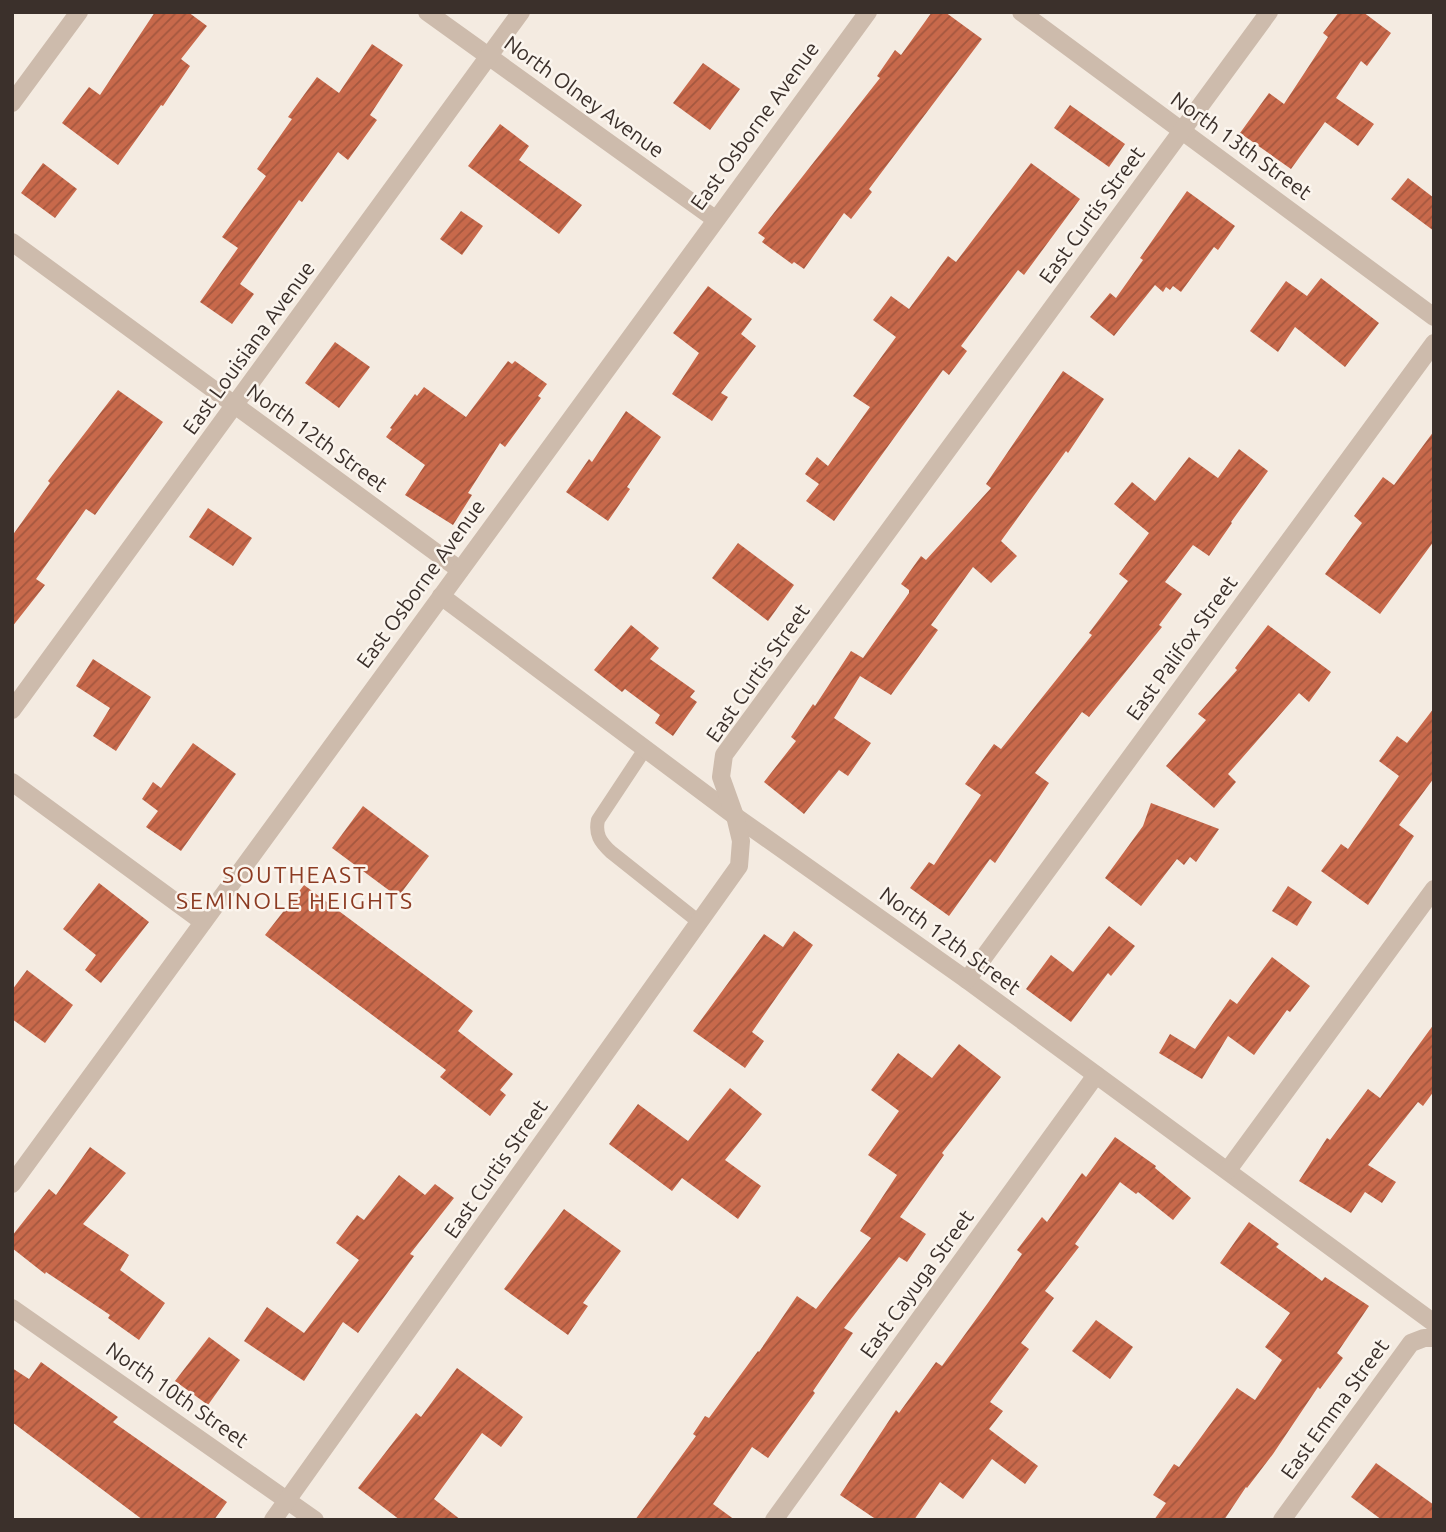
<svg xmlns="http://www.w3.org/2000/svg" width="1446" height="1532" font-family="Ubuntu,sans-serif">
<style>
.building{fill:url(#building-hatch)}
.lines{fill:none;stroke-linecap:round;stroke-linejoin:round}
.service{stroke:#cdbbac;stroke-width:14}
.minor{stroke:#cdbbac;stroke-width:18}
.tertiary{stroke:#cdbbac;stroke-width:18}
.labels{text-anchor:middle;stroke-width:5;stroke-linejoin:round;paint-order:stroke}
.street-label{font-size:21px;fill:#3b302b;stroke:#fbf5ee}
.neighbourhood-label{font-size:23px;letter-spacing:2px;fill:#8c3b22;stroke:#fbf5ee}
</style>
<defs>
<pattern id="building-hatch" width="6" height="6" patternUnits="userSpaceOnUse" patternTransform="scale(1.75)"><rect width="6" height="6" fill="#c8694b"/><path d="M-1 1l2-2M0 6l6-6M5 7l2-2" fill="none" stroke="#a4573f"/></pattern>
</defs>
<rect width="100%" height="100%" fill="#f4ebe1"/>
<g class="building">
<path d="M155,12h33l19,14 -26,33 9,7 -27,40 -2,-1 -43,60 -56,-42 27,-36 11,8z"/>
<path d="M932,12h13l37,27 -113,150 3,3 -21,27 -7,-6 -40,56 -10,-7 -2,2 -30,-22 3,-4 -7,-5 122,-155 -3,-2 18,-26 6,5z"/>
<path d="M1339,12h24l28,21 -24,33 -6,-5 -25,37 38,26 -16,22 -33,-24 -34,47 -51,-36 29,-40 15,11 44,-67 -5,-4z"/>
<path d="M372,44l31,21 -33,50 7,5 -29,40 -10,-8 -36,50 -3,-2 -59,84 14,10 -22,30 -32,-22 38,-54 -16,-11 44,-61 -9,-7 35,-50 -4,-2 29,-40 22,16z"/>
<path d="M703,63l37,26 -30,41 -37,-27z"/>
<path d="M1070,105l55,39 -16,23 -55,-39z"/>
<path d="M500,124l29,22 -10,14 63,45 -23,29 -91,-68z"/>
<path d="M43,163l34,26 -22,29 -34,-25z"/>
<path d="M1031,163l49,36 -56,76 -6,-5 -57,76 6,5 -18,24 -6,-5 -109,151 -28,-20 13,-17 -14,-10 12,-17 11,9 42,-59 -17,-11 43,-59 -23,-17 18,-24 18,13 39,-53 8,6z"/>
<path d="M1408,178l26,20v33l-43,-32z"/>
<path d="M1187,191l48,35 -17,24 -4,-3 -33,45 -8,-6 -3,4 -4,-3 -3,5 -8,-7 -41,51 -24,-19 20,-24 6,5 27,-38 -3,-2z"/>
<path d="M461,211l22,15 -21,29 -22,-16z"/>
<path d="M1321,278l58,45 -34,44 -50,-40 -17,25 -28,-21 36,-50 21,15z"/>
<path d="M708,286l44,33 -11,15 15,12 -35,47 7,4 -16,24 -40,-27 27,-41 -26,-20z"/>
<path d="M335,342l35,25 -31,41 -34,-25z"/>
<path d="M508,361l4,3 3,-3 32,23 -9,12 3,2 -36,49 -5,-4 -32,50 4,2 -19,30 -48,-30 20,-30 -39,-28 6,-8 -2,-1 25,-34 2,2 7,-9 42,30z"/>
<path d="M1063,371l41,28 -36,54 -2,-2 -65,90 16,15 -26,27 -18,-16 -42,58 7,5 -47,65 -31,-19 -26,42 37,25 -23,33 -9,-6 -35,44 -40,-32 32,-41 -5,-4 22,-33 2,2 36,-55 12,7 46,-65v-3l-8,-6 20,-28 5,4 65,-72 -5,-4z"/>
<path d="M118,390l45,32 -68,93 -9,-6 -50,70 9,6 -33,42v-91l38,-53 -2,-2z"/>
<path d="M626,411l35,26 -34,50 3,2 -22,32 -42,-29 23,-33 3,3z"/>
<path d="M1434,431v110l-54,73 -55,-40 37,-51 -8,-7 29,-39 11,8z"/>
<path d="M1239,449l29,22 -37,51 1,1 -23,33 -16,-11 -28,37 17,12 -23,31 3,2 -73,90 -7,-5 -47,61 14,10 -54,80 -5,-4 -41,57 -39,-28 19,-26 5,3 47,-70 -16,-11 29,-40 7,5 91,-114 -3,-2 39,-52 -9,-7 30,-41 -35,-29 18,-22 23,19 34,-44 29,21z"/>
<path d="M208,508l44,30 -19,28 -44,-29z"/>
<path d="M738,543l56,42 -26,36 -56,-43z"/>
<path d="M631,625l28,23 -9,11 45,32 -5,6 7,5 -24,34 -18,-13 5,-8 -35,-26 -3,3 -28,-22z"/>
<path d="M1268,625l63,47 -22,30 -10,-9 -71,81 8,8 -22,26 -48,-42 40,-46 -8,-6 39,-44 -2,-2z"/>
<path d="M93,659l58,38 -35,54 -23,-15 17,-28 -34,-22z"/>
<path d="M1434,708v70l-35,47 15,11 -46,69 -47,-34 20,-27 7,5 51,-73 -20,-15 18,-25 10,7z"/>
<path d="M193,743l43,31 -55,77 -35,-24 12,-16 -16,-12 11,-17 8,6z"/>
<path d="M1151,803l68,26 -23,33 -6,-5 -6,8 -7,-6 -36,47 -36,-28 38,-52z"/>
<path d="M363,806l66,50 -31,41 -66,-49z"/>
<path d="M99,883l50,39 -48,61 -16,-13 11,-15 -33,-26z"/>
<path d="M304,885l169,126 -15,20 55,43 -13,16 6,5 -16,21 -50,-39 6,-7 -181,-135z"/>
<path d="M1288,886l24,16 -15,24 -25,-15z"/>
<path d="M1109,926l26,20 -24,30 -3,-3 -37,49 -45,-33 25,-34 22,17z"/>
<path d="M794,931l19,14 -61,87 12,9 -19,27 -52,-37 71,-97 19,13z"/>
<path d="M1272,957l38,29 -20,26 -3,-2 -33,45 -26,-19 -26,43 -43,-26 11,-19 25,15 35,-50 7,5z"/>
<path d="M27,970l46,35 -28,38 -33,-24v-29z"/>
<path d="M1434,1024v67l-11,15 -5,-4 -50,63 28,17 -14,21 -17,-11 -14,21 -52,-32 28,-43 3,2 38,-51 12,9z"/>
<path d="M959,1044l42,33 -59,76 2,2 -44,62 26,17 -19,28 -8,-5 -55,71 9,5 -40,58 2,2 -47,65 -16,-11 -39,57 22,16h-100l61,-84 -3,-2 12,-18 4,2 49,-67 1,1 38,-56 19,13 55,-71 -11,-7 37,-56 -29,-20 31,-44 -28,-21 27,-37 34,25z"/>
<path d="M730,1088l32,26 -37,46 36,26 -23,33 -56,-41 -10,13 -63,-47 29,-40 50,37z"/>
<path d="M1115,1137l41,29 -1,2 36,30 -18,22 -35,-28 -2,2 -16,-12 -45,62 4,3 -34,44 9,7 -33,45 8,6 -39,53 13,9 -14,18 49,37 -13,18 -33,-25 -29,40 -23,-17 -26,38h-37l-37,-25 56,-85 3,3 37,-51 6,4 48,-66 32,-46 -5,-4 25,-33 5,5 35,-49 4,4z"/>
<path d="M90,1147l36,26 -43,51 46,31 -9,15 45,33 -26,37 -31,-22 2,-3 -64,-43 -1,2 -33,-26v-12l37,-47 7,6z"/>
<path d="M399,1175l26,20 10,-11 19,14 -44,56 4,2 -56,77 -15,-11 -39,59 -60,-40 23,-34 37,26 55,-73 -23,-17 21,-28 7,5z"/>
<path d="M564,1209l57,42 -38,52 5,3 -20,29 -64,-46z"/>
<path d="M1249,1222l30,22 -3,3 46,34 3,-4 44,29 -32,47 6,5 -23,31 -2,-2 -45,67 -26,34 -1,-1 -22,33h-70l12,-17 -13,-8 21,-31 5,3 58,-79 18,12 27,-40 -17,-13 25,-34 -70,-50z"/>
<path d="M1096,1320l37,27 -23,32 -38,-28z"/>
<path d="M209,1337l31,23 -32,45 -33,-24z"/>
<path d="M41,1362l77,55 -5,5 114,80 -13,18h-71l-131,-98v-54l17,11z"/>
<path d="M457,1368l66,49 -22,30 -19,-14 -48,66 27,21h-61l-42,-32 58,-75 5,4z"/>
<path d="M1376,1463l58,42v15h-52l-31,-23z"/>
</g>
<g class="lines">
<path class="service" d="M645,749l-47,71c-3,14 2,22 13,32l88,70"/>
<g class="minor">
<path d="M427,12l288,207"/>
<path d="M1021,12l413,305"/>
<path d="M12,103l67,-91"/>
<path d="M12,242l448,328"/>
<path d="M441,596l294,220 232,164 467,343"/>
<path d="M12,710l509,-698"/>
<path d="M12,782l191,140"/>
<path d="M967,980l467,-637"/>
<path d="M1228,1170l206,-281"/>
<path d="M12,1308l303,212"/>
<path d="M273,1520l466,-654 2,-25 -6,-25 -14,-39 3,-22 545,-743"/>
<path d="M774,1520l322,-445"/>
<path d="M1282,1520l129,-177 13,-5h10"/>
</g>
<path class="tertiary" d="M12,1184l856,-1172"/>
</g>
<g class="labels">
<g class="street-label">
<text transform="translate(584 97) rotate(36)" y="7">North Olney Avenue</text>
<text transform="translate(755 126) rotate(-54)" y="7">East Osborne Avenue</text>
<text transform="translate(1241 146) rotate(36)" y="7">North 13th Street</text>
<text transform="translate(1092 215) rotate(-54)" y="7">East Curtis Street</text>
<text transform="translate(249 348) rotate(-54)" y="7">East Louisiana Avenue</text>
<text transform="translate(317 438) rotate(36)" y="7">North 12th Street</text>
<text transform="translate(421 584) rotate(-54)" y="7">East Osborne Avenue</text>
<text transform="translate(1182 648) rotate(-54)" y="7">East Palifox Street</text>
<text transform="translate(758 673) rotate(-55)" y="7">East Curtis Street</text>
<text transform="translate(950 941) rotate(36)" y="7">North 12th Street</text>
<text transform="translate(496 1169) rotate(-55)" y="7">East Curtis Street</text>
<text transform="translate(917 1284) rotate(-54)" y="7">East Cayuga Street</text>
<text transform="translate(177 1395) rotate(35)" y="7">North 10th Street</text>
<text transform="translate(1335 1409) rotate(-54)" y="7">East Emma Street</text>
</g>
<g class="neighbourhood-label">
<text x="295" y="883">SOUTHEAST<tspan x="295" dy="26">SEMINOLE HEIGHTS</tspan></text>
</g>
</g>
<rect width="1446" height="1532" fill="none" stroke="#3b302b" stroke-width="28"/>
</svg>
